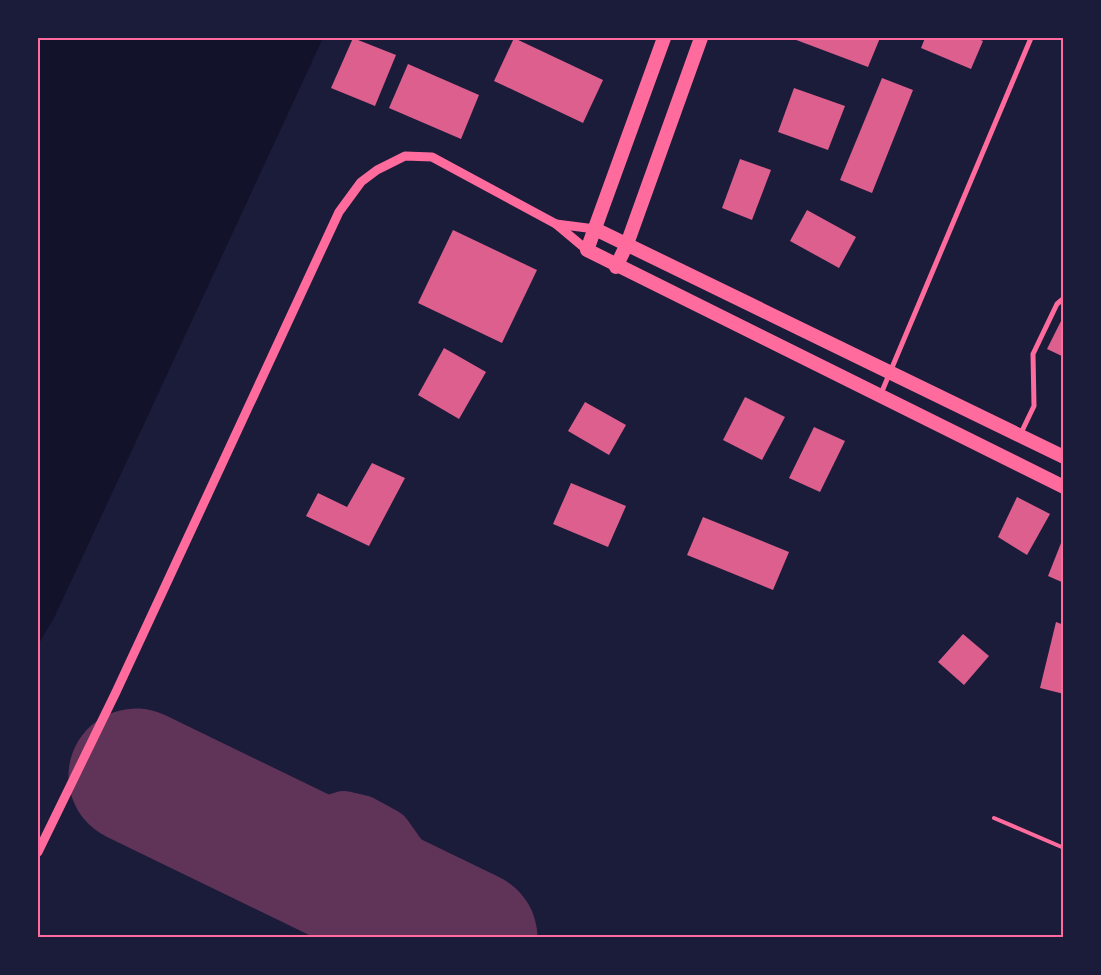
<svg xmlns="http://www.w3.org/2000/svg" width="1101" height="975" font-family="'Space Grotesk',sans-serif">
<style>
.water{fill:#12122b}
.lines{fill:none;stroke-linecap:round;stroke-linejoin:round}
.taxiway{stroke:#603358;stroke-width:54}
.runway{stroke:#603358;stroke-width:135}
.building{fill:#dd5f8e}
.service{stroke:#ff6b9d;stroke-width:4}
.minor{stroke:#ff6b9d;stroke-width:5}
.tertiary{stroke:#ff6b9d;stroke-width:9}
.trunk{stroke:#ff6b9d;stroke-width:14}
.neatline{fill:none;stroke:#ff6b9d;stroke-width:2}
</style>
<rect width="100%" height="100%" fill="#1b1b3a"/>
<path class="water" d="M38,38h285l-268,578 -17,29z"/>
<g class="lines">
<path class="taxiway" d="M323,866l-8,-16 5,-16 8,-11 16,-5 17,4 24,13 67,94"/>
<path class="runway" d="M136,776l334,162"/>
</g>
<g class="building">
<path d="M353,38l43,17 -21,51 -44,-18z"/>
<path d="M514,38l89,42 -20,43 -89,-42z"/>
<path d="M791,38h89l-12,29z"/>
<path d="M925,38h51l7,3 -12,28 -50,-21z"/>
<path d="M408,64l71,31 -18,44 -72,-31z"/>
<path d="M882,78l31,12 -41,103 -32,-13z"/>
<path d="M794,88l51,18 -17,44 -50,-18z"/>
<path d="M740,159l31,11 -19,50 -30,-12z"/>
<path d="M807,210l49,27 -17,31 -49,-27z"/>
<path d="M453,230l84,40 -35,73 -84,-40z"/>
<path d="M1064,315v42l-17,-8z"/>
<path d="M444,348l42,24 -27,47 -41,-24z"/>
<path d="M745,397l40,20 -23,43 -39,-20z"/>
<path d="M585,402l41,23 -17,30 -41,-24z"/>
<path d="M814,427l31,14 -25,51 -31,-14z"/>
<path d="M372,463l33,15 -36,68 -63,-30 12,-23 29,14z"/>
<path d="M571,483l55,23 -18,41 -55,-23z"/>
<path d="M1017,497l33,17 -23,41 -29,-18z"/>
<path d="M703,517l86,35 -16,38 -86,-35z"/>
<path d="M1063,538h1v45l-16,-7z"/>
<path d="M1056,622l8,3v69l-24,-6z"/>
<path d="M963,634l26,22 -25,29 -26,-23z"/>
</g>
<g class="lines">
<path class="service" d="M994,818l70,30"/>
<g class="minor">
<path d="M880,396l151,-358"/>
<path d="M1021,433l13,-27 -1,-52 24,-50 7,-6"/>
</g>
<g class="tertiary">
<path d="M556,224l39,5"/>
<path d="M38,852l78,-160 223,-480 22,-30 16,-12 28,-14 27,1 124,67 31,26"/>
</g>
<g class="trunk">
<path d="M664,38l-77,212 477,237"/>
<path d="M595,229l469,228"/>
<path d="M616,267l11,-23 74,-206"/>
</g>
</g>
<rect width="1101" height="975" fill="none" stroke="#1b1b3a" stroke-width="78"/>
<rect x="39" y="39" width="1023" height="897" class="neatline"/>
</svg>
